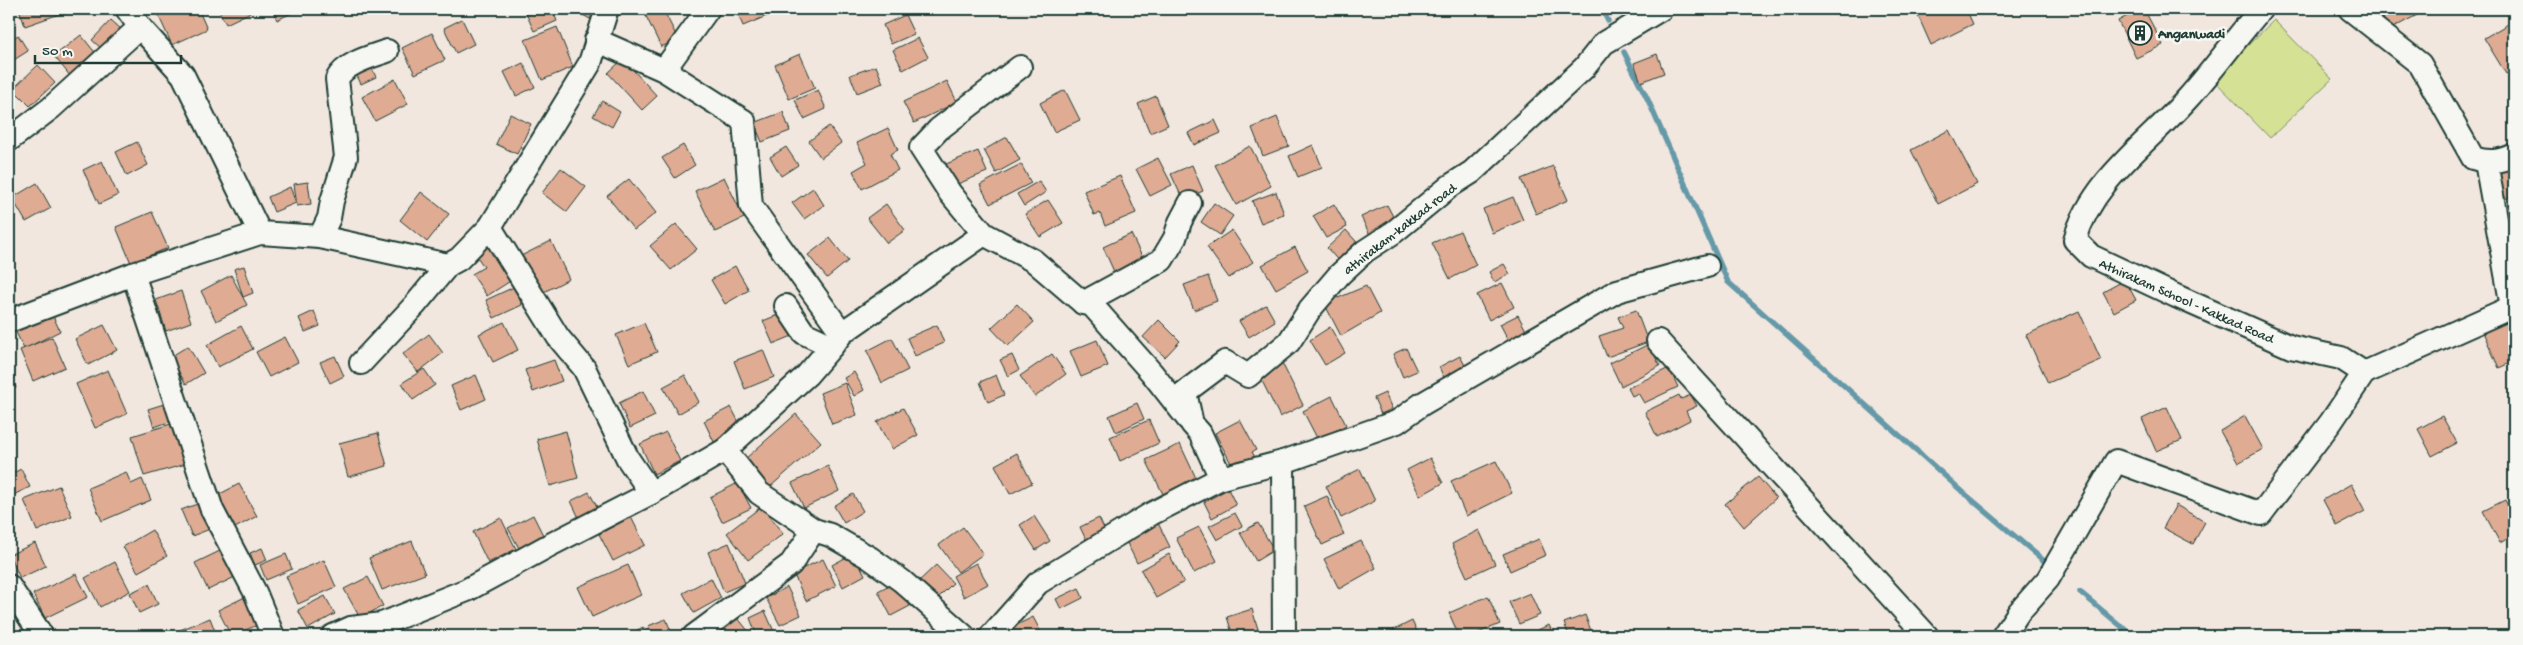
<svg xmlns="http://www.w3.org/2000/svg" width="2523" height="645" font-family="'Gochi Hand',sans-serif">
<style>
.green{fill:#d5e194;stroke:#7a8f64}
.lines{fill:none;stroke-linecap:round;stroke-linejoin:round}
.stream{stroke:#6599a8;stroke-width:5.5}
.building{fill:#dfab93;stroke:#1f3d34}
.minor-casing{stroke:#1f3d34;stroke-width:26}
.minor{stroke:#f6f6f2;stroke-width:22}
.labels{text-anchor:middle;stroke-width:5;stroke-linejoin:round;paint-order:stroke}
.poi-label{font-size:14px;font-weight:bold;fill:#1f3d34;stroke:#f6f6f2;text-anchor:start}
.street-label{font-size:14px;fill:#1f3d34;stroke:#f6f6f2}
</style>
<rect width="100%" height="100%" fill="#f1e7df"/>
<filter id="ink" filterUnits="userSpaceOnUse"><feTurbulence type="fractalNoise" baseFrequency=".02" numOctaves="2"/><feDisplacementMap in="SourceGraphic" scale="10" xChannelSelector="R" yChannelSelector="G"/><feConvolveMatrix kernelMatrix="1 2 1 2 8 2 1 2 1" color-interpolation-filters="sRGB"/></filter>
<g filter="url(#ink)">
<path class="green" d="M2274,20l58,59 -62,59 -57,-59z"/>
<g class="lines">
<g class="stream">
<path d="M1602,9l6,12"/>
<path d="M1624,52l24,48 80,182 236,211 86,73"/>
<path d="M2080,592l53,44"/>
</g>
</g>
<g class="building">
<path d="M19,9h48l1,2 -43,15z"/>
<path d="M160,9h38l9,20 -35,16 -16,-35z"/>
<path d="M218,9h39l-31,15z"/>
<path d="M272,9h28l-23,11z"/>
<path d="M524,9h28l5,12 -23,10z"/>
<path d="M572,9h24l-6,10z"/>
<path d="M656,9h7l15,30 -17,8 -16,-33z"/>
<path d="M736,9h31l2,6 -26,11z"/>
<path d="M1915,9h51l7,15 -42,21z"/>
<path d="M2140,9h4l19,36 -27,13 -18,-37z"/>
<path d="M2379,9h37l3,5 -30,16z"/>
<path d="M905,15l9,19 -23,10 -8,-19z"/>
<path d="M462,19l12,25 -18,9 -12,-25z"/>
<path d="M111,20l11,10 -19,20 -11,-10z"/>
<path d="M2508,24l6,10v35l-8,5 -22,-36z"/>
<path d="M557,27l16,40 -31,13 -17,-40z"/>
<path d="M432,33l13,27 -30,14 -13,-26z"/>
<path d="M18,35l10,16 -19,12v-22z"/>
<path d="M81,35l16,20 -26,22 -17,-21z"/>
<path d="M918,38l10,19 -25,13 -10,-20z"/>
<path d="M362,48l14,29 -15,7 -14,-29z"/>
<path d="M800,54l15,34 -26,11 -14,-34z"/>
<path d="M1657,54l7,19 -23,9 -7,-19z"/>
<path d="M623,59l34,37 -15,14 -34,-37z"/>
<path d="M523,63l12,24 -19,9 -12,-24z"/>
<path d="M38,65l17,18 -25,23 -17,-17z"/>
<path d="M876,66l7,17 -26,10 -7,-18z"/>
<path d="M395,79l13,25 -33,17 -13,-24z"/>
<path d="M947,81l10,21 -43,21 -11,-21z"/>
<path d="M818,90l8,19 -22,10 -9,-19z"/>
<path d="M1065,90l15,30 -26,12 -14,-29z"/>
<path d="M1156,96l12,29 -18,8 -12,-29z"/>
<path d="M602,101l18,11 -8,15 -19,-11z"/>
<path d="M783,112l7,19 -28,11 -8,-19z"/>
<path d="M510,114l21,10 -14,30 -21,-10z"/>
<path d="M1277,117l12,29 -26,10 -11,-28z"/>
<path d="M1215,120l6,13 -27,12 -6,-12z"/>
<path d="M829,126l12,17 -20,15 -12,-17z"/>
<path d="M888,128l10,22 -8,4 8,16 -36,19 -9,-18 14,-8 -10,-20z"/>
<path d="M1949,130l28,54 -39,20 -27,-54z"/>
<path d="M1007,137l13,23 -24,13 -12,-23z"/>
<path d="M137,142l11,23 -21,11 -11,-24z"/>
<path d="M683,145l12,20 -20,13 -13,-20z"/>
<path d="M1313,145l9,22 -24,10 -9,-21z"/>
<path d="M1250,146l21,40 -35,19 -21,-40z"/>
<path d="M786,147l12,18 -17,11 -11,-19z"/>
<path d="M978,151l9,21 -32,13 -9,-21z"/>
<path d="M1158,158l14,27 -22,11 -14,-27z"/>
<path d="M102,161l16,34 -19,9 -16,-34z"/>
<path d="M2514,162v32l-8,5 -13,-25z"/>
<path d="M1021,164l10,19 -41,21 -10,-19z"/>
<path d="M1192,165l11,26 -20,9 -12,-26z"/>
<path d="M1553,166l15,34 -32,14 -15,-35z"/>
<path d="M561,168l25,19 -19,25 -25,-19z"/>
<path d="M1120,176l16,37 -31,13 -5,-13 -6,2 -10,-24z"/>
<path d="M724,177l20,41 -29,14 -20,-41z"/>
<path d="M629,179l27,34 -22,17 -27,-34z"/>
<path d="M1039,181l7,11 -22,14 -7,-12z"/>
<path d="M308,182l3,22 -14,2 -3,-22z"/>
<path d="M37,183l14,25 -25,14 -14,-24z"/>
<path d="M290,187l6,16 -22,9 -6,-15z"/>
<path d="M813,188l11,17 -20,14 -12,-16z"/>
<path d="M421,192l28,22 -22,28 -27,-22z"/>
<path d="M1276,192l8,22 -23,9 -9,-22z"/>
<path d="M1513,197l10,23 -31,13 -9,-24z"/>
<path d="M1048,200l15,23 -23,14 -15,-23z"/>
<path d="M1214,203l19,13 -13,19 -19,-13z"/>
<path d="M886,204l19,26 -18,13 -20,-25z"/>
<path d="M1334,204l13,23 -21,11 -13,-22z"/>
<path d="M1387,205l10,19 -26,13 -10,-20z"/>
<path d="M152,212l16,36 -37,15 -15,-36z"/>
<path d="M676,224l21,25 -26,21 -21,-24z"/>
<path d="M1232,230l21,32 -24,16 -22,-31z"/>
<path d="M1346,230l16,18 -19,18 -16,-18z"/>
<path d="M1460,231l16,34 -26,14 -18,-36z"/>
<path d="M1131,234l13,27 -29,13 -12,-27z"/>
<path d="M9,238l6,13 -6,3z"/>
<path d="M830,238l18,23 -21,17 -19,-23z"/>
<path d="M551,241l18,38 -29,15 -19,-38z"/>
<path d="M493,244l22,34 -28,18 -15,-22 12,-7 -8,-12z"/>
<path d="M1295,247l13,24 -32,18 -14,-24z"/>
<path d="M1504,264l6,10 -16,8 -5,-10z"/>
<path d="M244,266l9,27 -10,4 -9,-28z"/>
<path d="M735,266l14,24 -24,14 -14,-24z"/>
<path d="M231,275l16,30 -31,16 -15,-30z"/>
<path d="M1208,276l9,25 -23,9 -10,-25z"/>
<path d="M2125,280l11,20 -22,12 -11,-20z"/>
<path d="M1502,283l12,24 -25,13 -12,-25z"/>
<path d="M1366,286l14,27 -39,23 -18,-35 12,-7 3,4z"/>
<path d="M514,287l8,18 -28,13 -8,-18z"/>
<path d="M181,291l10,31 -25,9 -10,-31z"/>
<path d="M1017,304l17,18 -26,24 -17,-18z"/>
<path d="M1266,305l9,16 -26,16 -10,-16z"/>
<path d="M792,309l10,23 -29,12 -10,-23z"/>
<path d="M1636,310l12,32 -41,15 -8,-21 24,-8 -5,-11z"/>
<path d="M314,311l6,15 -15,6 -6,-14z"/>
<path d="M2079,311l22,49 -53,23 -22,-48z"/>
<path d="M51,312l9,19 -36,18 -9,-19z"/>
<path d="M1518,315l12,23 -18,9 -12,-23z"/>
<path d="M2511,318l3,7v36l-15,7 -17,-38z"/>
<path d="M1159,320l21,21 -15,16 -22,-20z"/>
<path d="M504,322l14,28 -25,12 -14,-28z"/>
<path d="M644,323l13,29 -28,12 -13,-29z"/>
<path d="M104,325l13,25 -29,15 -13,-26z"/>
<path d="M937,325l7,18 -29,13 -8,-18z"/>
<path d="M241,326l12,23 -35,18 -11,-22z"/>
<path d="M1330,327l15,26 -20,12 -15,-25z"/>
<path d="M429,334l14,19 -25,19 -15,-18z"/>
<path d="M52,337l13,30 -32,14 -13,-31z"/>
<path d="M285,337l13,25 -29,15 -13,-25z"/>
<path d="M892,338l16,32 -26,13 -15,-32z"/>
<path d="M1097,340l11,26 -27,11 -11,-26z"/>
<path d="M1649,344l11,22 -39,20 -11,-23z"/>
<path d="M188,346l16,27 -18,11 -16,-27z"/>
<path d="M1406,348l11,23 -14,6 -10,-23z"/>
<path d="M763,350l11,27 -29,12 -11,-28z"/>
<path d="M1052,354l14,20 -31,23 -15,-21z"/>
<path d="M1012,355l7,15 -11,6 -8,-16z"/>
<path d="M335,356l9,20 -14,7 -10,-21z"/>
<path d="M1460,356l8,15 -22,11 -7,-15z"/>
<path d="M554,360l8,21 -29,11 -8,-22z"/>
<path d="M1281,361l22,44 -23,12 -22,-44z"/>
<path d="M9,366l7,22 -7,3z"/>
<path d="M1669,368l9,19 -34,16 -6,-10 -6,3 -4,-8z"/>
<path d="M424,369l11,16 -22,15 -11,-17z"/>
<path d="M108,370l19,44 -32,14 -19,-44z"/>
<path d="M854,372l10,18 -10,6 -10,-18z"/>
<path d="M476,375l10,24 -25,11 -10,-24z"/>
<path d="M685,375l14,27 -21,12 -15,-27z"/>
<path d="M996,375l8,20 -16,7 -8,-20z"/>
<path d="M845,383l12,32 -25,9 -12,-31z"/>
<path d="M643,391l12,25 -25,12 -11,-25z"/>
<path d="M1385,393l7,16 -11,5 -7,-16z"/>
<path d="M1679,395l2,4 10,-4 6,11 -11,5 4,9 -33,17 -12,-25z"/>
<path d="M1332,396l14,29 -28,15 -15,-29z"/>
<path d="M167,403l5,18 -18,6 -6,-18z"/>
<path d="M1137,403l7,16 -28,13 -7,-16z"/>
<path d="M731,407l11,21 -28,14 -10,-21z"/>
<path d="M2167,407l15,33 -26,11 -14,-32z"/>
<path d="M903,408l15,27 -26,14 -15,-27z"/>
<path d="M796,414l25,28 -51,45 -25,-28z"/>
<path d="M2245,416l18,33 -25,14 -18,-32z"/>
<path d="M2442,416l15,27 -25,13 -14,-27z"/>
<path d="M1149,420l10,23 -39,18 -10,-24z"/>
<path d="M1240,420l16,30 -4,2 3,5 -21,12 -19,-36z"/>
<path d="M174,423l12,41 -42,12 -12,-40z"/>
<path d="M566,431l12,47 -28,8 -13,-47z"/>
<path d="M666,432l14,29 -26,13 -14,-30z"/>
<path d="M378,433l9,33 -39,11 -9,-34z"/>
<path d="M1180,444l16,34 -33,16 -17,-34z"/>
<path d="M1017,453l15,30 -22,11 -15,-29z"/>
<path d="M1430,458l13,25 -23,13 -13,-26z"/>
<path d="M1496,461l16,32 -46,23 -15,-35z"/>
<path d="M828,466l11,25 -35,17 -12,-25z"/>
<path d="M21,469l9,18 -21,10v-22z"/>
<path d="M1360,469l15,32 -34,17 -15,-32z"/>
<path d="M126,472l5,12 11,-5 9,21 -49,21 -14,-33z"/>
<path d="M1758,477l18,21 -32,29 -19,-23z"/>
<path d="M738,483l13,25 -29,14 -12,-25z"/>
<path d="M239,484l18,32 -22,12 -17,-33z"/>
<path d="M2351,484l14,27 -28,15 -14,-26z"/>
<path d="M59,486l13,30 -35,15 -13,-31z"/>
<path d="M1228,489l8,16 -24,13 -8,-16z"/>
<path d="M589,492l11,20 -19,10 -10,-21z"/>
<path d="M853,494l10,17 -19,12 -10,-17z"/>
<path d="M1327,496l17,39 -22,10 -18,-39z"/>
<path d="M2505,500l9,18v17l-14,8 -17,-32z"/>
<path d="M200,503l10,26 -18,7 -11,-26z"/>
<path d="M2176,505l29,17 -12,22 -30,-16z"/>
<path d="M762,506l21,28 -35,26 -21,-27z"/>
<path d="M1235,513l7,13 -25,14 -8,-14z"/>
<path d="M533,515l11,22 -24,13 -12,-22z"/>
<path d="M1034,516l16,25 -14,9 -16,-25z"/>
<path d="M631,517l14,28 -32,16 -14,-27z"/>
<path d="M501,518l15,31 -28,14 -15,-31z"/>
<path d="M1099,518l8,17 -19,9 -8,-17z"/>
<path d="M1157,521l13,26 -33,16 -13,-26z"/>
<path d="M1258,523l16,27 -18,11 -16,-28z"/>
<path d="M963,527l20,27 -25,18 -19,-27z"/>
<path d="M1199,527l18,34 -23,12 -18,-35z"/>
<path d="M152,530l15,26 -29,16 -15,-25z"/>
<path d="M1479,530l16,34 -28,13 -15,-33z"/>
<path d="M1539,539l7,16 -36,16 -7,-17z"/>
<path d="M412,541l13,33 -43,16 -13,-32z"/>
<path d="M1361,541l15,27 -37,21 -15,-30z"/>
<path d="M35,543l11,23 -26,12 -11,-23z"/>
<path d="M729,543l16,40 -21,9 -16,-40z"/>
<path d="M262,548l5,12 -12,5 -5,-12z"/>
<path d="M224,549l13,27 -29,14 -13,-27z"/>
<path d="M854,553l11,22 -22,12 -11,-22z"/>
<path d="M286,554l6,15 -26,11 -6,-15z"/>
<path d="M1169,554l15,28 -28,16 -15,-28z"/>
<path d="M823,559l13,27 -30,15 -13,-28z"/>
<path d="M324,560l12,27 -38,17 -12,-28z"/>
<path d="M115,562l15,29 -30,16 -15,-29z"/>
<path d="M976,563l12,21 -24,13 -11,-21z"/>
<path d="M628,565l13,30 -49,22 -14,-30z"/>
<path d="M936,565l17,18 -17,17 -18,-18z"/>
<path d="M76,574l12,23 -43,21 -12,-24z"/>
<path d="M368,577l15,29 -23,12 -16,-29z"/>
<path d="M711,578l10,20 -27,15 -11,-20z"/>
<path d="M897,581l13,25 -19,10 -13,-25z"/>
<path d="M149,584l9,20 -19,9 -9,-20z"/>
<path d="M787,587l14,28 -21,10 -14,-27z"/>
<path d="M1079,588l4,10 -22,11 -5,-10z"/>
<path d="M1530,593l10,22 -21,9 -10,-22z"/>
<path d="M247,596l13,28 -29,12 -13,-26z"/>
<path d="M325,596l10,18 -27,15 -10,-19z"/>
<path d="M1488,596l12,28 -29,12h-12l-10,-23z"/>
<path d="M1252,609l8,27h-27l-6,-19z"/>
<path d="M765,611l11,25h-19l-7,-18z"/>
<path d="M1585,615l8,21h-24l-5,-13z"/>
<path d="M737,617l12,15 -5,4h-25l-2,-3z"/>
<path d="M1033,617l10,19h-28l-4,-8z"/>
<path d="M210,618l7,18h-52z"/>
<path d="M666,619l7,17h-20l-5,-10z"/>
<path d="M1412,621l7,15h-37z"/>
<path d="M1549,625l5,11h-19l-2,-4z"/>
<path d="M643,627l5,9h-22z"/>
</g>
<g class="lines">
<g class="minor-casing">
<g id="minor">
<path d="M127,9l13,18 43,48 77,158"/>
<path d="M2261,9c-25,29 -47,60 -73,89 -39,44 -97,83 -113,142l16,16 85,40 115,51 50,11 23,15"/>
<path d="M2350,9l70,55 53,94c16,5 26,4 41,-3"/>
<path d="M596,40l68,30 80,51 7,85 91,127"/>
<path d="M664,70l44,-61"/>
<path d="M9,140l42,-32 89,-81"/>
<path d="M2486,162l26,145"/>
<path d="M490,227l68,110 26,31 44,91 23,34 74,-43"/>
<path d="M984,234l50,27 49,42 8,1 61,69 36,46"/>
<path d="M320,237l9,-19 3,-17 14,-44 -9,-78c8,-16 33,-22 50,-28"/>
<path d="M133,274l79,236 43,82 18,44"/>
<path d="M1083,303l79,-43 13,-22 5,-16 10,-19"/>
<path d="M786,306l18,27 28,13 -25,29 -82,75 34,43 55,37 16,5 40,23 32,23 62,55"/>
<path d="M9,321l124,-47 127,-41 60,4 128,28 11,-6 31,-32 100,-164 17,-54"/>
<path d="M1658,341l269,295"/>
<path d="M832,346l10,-13 142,-99 -34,-41 -29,-45 18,-19 81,-62"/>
<path d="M361,363l54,-58 33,-40"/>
<path d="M2364,373l148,-66 2,5"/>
<path d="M1283,462l1,174"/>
<path d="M1221,478l62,-16 114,-40 25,-18 195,-113 90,-25"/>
<path d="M9,586l33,50"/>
<path d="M333,636l18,-8 31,-4 85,-34 81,-44 103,-53"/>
<path d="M694,636l97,-72 23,-34"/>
<path d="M991,636l47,-53 113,-69 70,-36 -21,-45 -8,-9 -7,-32 40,-30 23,14 41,-34 21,-33 29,-34 26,-24 29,-19 56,-46 22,-14 112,-104 20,-25 57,-34"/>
<path d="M2003,636l16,-24 29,-33 68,-118 145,53 70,-92 33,-49"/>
</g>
</g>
<use href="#minor" class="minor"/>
</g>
</g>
<defs>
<g id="building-ring" transform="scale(1.25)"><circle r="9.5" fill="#f6f6f2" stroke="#1f3d34" stroke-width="1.5"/><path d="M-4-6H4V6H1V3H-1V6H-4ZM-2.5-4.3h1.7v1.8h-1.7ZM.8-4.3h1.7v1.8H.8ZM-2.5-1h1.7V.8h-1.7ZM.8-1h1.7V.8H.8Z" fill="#1f3d34"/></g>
</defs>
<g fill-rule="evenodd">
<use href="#building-ring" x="2140" y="33"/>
</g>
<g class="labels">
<g class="poi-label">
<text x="2158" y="38">Anganwadi</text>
</g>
<g class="street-label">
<text transform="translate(1399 228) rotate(-38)" y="5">athirakam-kakkad road</text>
<text transform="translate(2187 300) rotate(24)" y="5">Athirakam School - Kakkad Road</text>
</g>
</g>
<rect width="2523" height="645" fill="none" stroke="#f6f6f2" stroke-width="30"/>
<rect x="15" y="15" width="2493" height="615" fill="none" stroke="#1f3d34" stroke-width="2" filter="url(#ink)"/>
<path d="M35 55v8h146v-8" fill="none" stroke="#1f3d34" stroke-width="2.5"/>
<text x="42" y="55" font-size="15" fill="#1f3d34" stroke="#f6f6f2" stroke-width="4" paint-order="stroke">50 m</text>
</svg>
